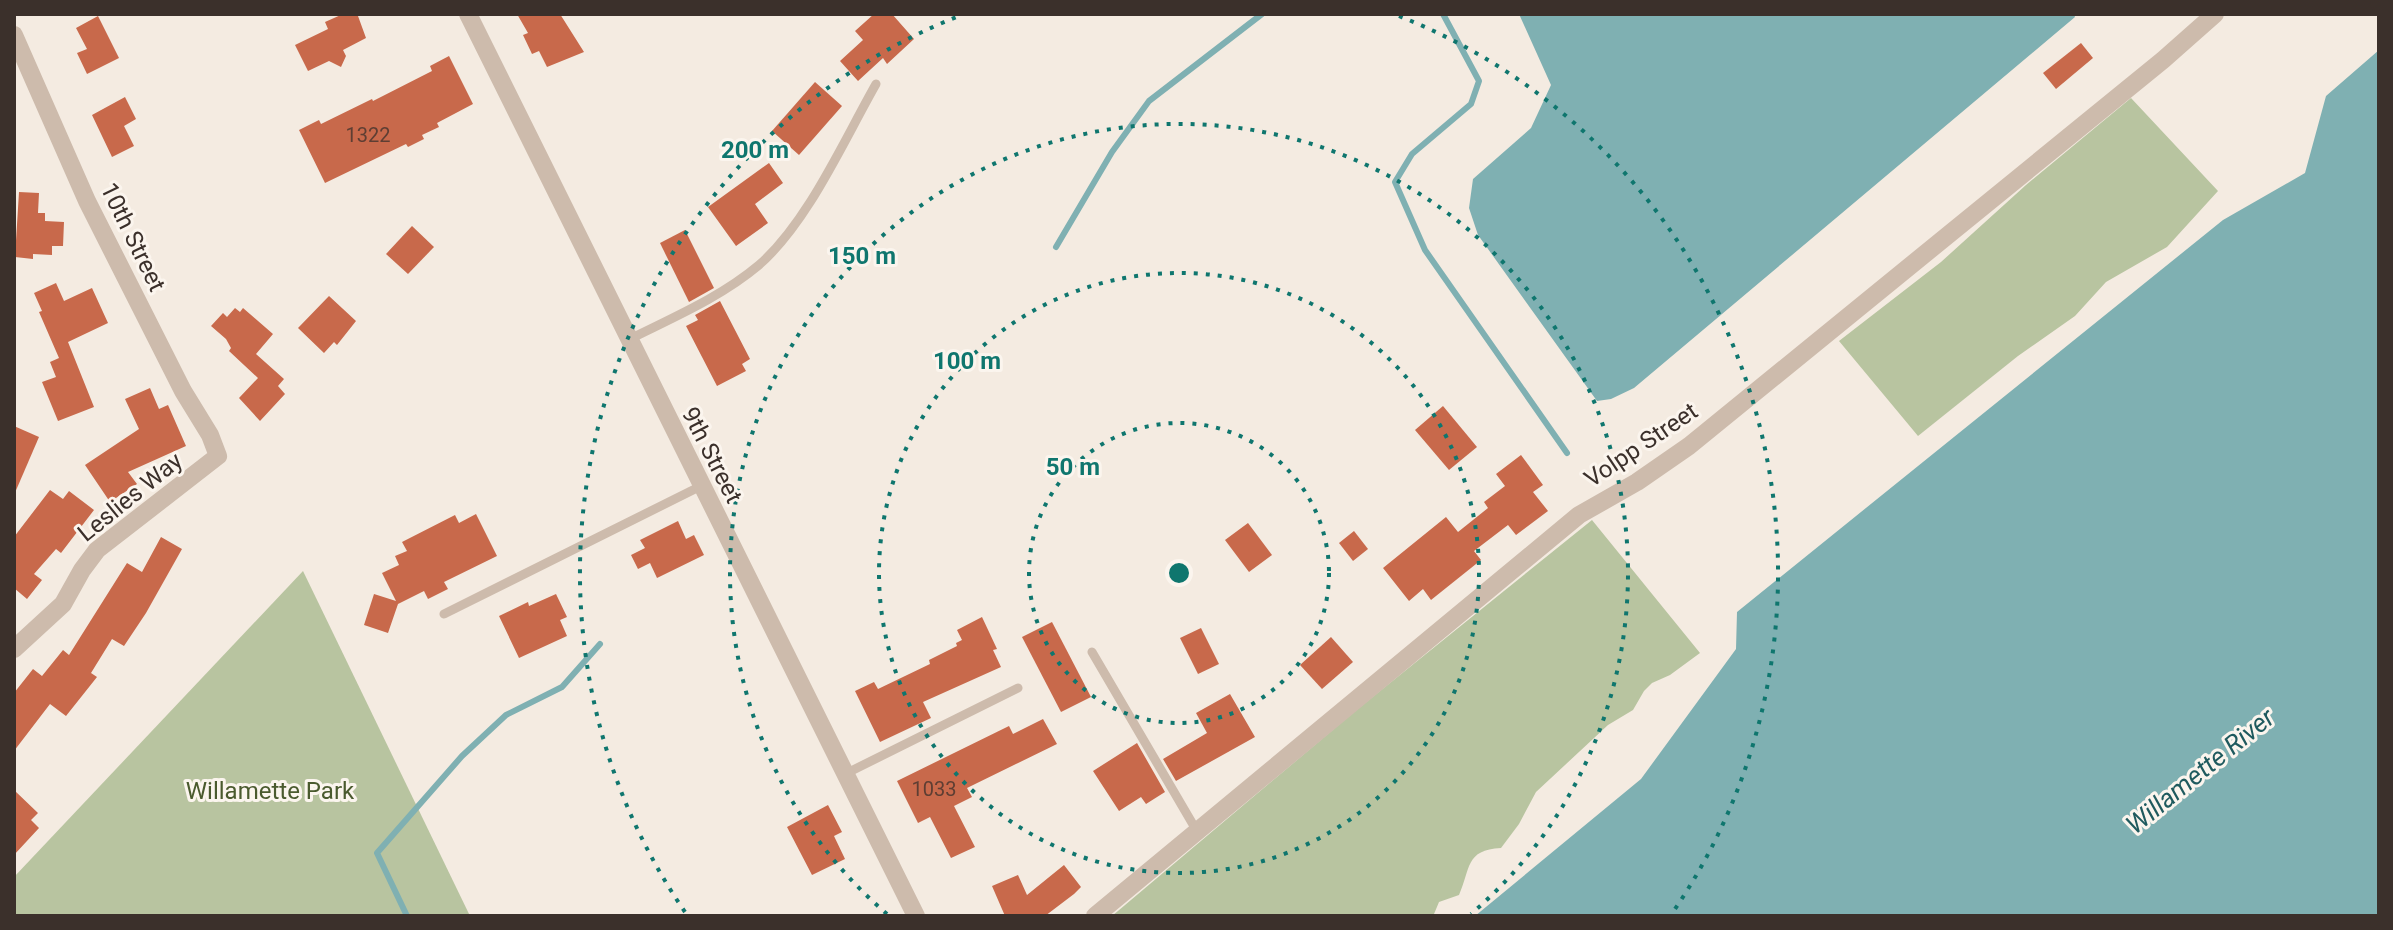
<svg xmlns="http://www.w3.org/2000/svg" width="2393" height="930" font-family="Roboto,sans-serif">
<style>
.green{fill:#b8c4a0}
.water{fill:#7fb0b2}
.lines{fill:none;stroke-linecap:round;stroke-linejoin:round}
.stream{stroke:#7fb0b2;stroke-width:6}
.building{fill:#c8694b}
.service{stroke:#cdbbac;stroke-width:9}
.minor{stroke:#cdbbac;stroke-width:18}
.ring{fill:none;stroke:#0f766e;stroke-width:4;stroke-dasharray:4 8}
.labels{text-anchor:middle;stroke-width:6;stroke-linejoin:round;paint-order:stroke}
.number-label{font-size:20px;fill:#5e3e33}
.street-label{font-size:24px;fill:#3b302b;stroke:#fbf5ee}
.park-label{font-size:24px;fill:#4a5a2e;stroke:#fbf5ee}
.water-label{font-size:26px;font-style:italic;fill:#1f5a5e;stroke:#fbf5ee}
.centre{fill:#0f766e;stroke:#fbf5ee;stroke-width:4}
.ring-label{font-size:24px;text-anchor:middle;font-weight:bold;fill:#0f766e;stroke:#fbf5ee;stroke-width:6;stroke-linejoin:round;paint-order:stroke}
</style>
<rect width="100%" height="100%" fill="#f4ebe1"/>
<g class="green">
<path d="M2131,98l87,93 -51,56 -61,35 -31,34 -57,40 -100,80 -79,-95 102,-79 85,-77z"/>
<path d="M1592,520l108,133 -30,22 -18,8 -8,8 -11,19 -25,15 -72,67 -17,32 -18,24c-36,2 -30,20 -42,47l-20,7 -5,12 -3,2h-319l242,-204z"/>
<path d="M303,571l167,345h-456v-39z"/>
</g>
<g class="water">
<path d="M1519,14h555l1,3 -441,371 -23,11 -14,2 -119,-166 -9,-27 4,-29 58,-51 20,-43z"/>
<path d="M2379,50v866h-904l166,-137 95,-130 1,-37 486,-392 82,-47 21,-77z"/>
</g>
<g class="lines">
<g class="stream">
<path d="M1443,14l36,67 -8,23 -59,50 -17,28 30,68 142,203"/>
<path d="M1056,247l56,-95 37,-51 113,-87"/>
<path d="M407,916l-30,-63 85,-97 44,-41 56,-28 38,-43"/>
</g>
</g>
<g class="building">
<path d="M343,14l15,2 8,22 -23,12 3,6 -5,11 -12,-6 -21,10 -13,-26 33,-16 -3,-7z"/>
<path d="M517,14h43l24,38 -37,15 -8,-16 -7,3 -9,-19 5,-2z"/>
<path d="M874,14h18l22,25 -27,25 -4,-6 -25,23 -18,-20 23,-21 -8,-9z"/>
<path d="M98,16l21,42 -32,16 -10,-21 10,-4 -11,-21z"/>
<path d="M2081,43l12,15 -37,31 -13,-16z"/>
<path d="M449,56l24,48 -36,19 2,4 -17,8 2,4 -16,8 -2,-3 -81,39 -26,-53 20,-10 2,4 51,-25 1,2 59,-30 -2,-5z"/>
<path d="M815,82l27,24 -43,49 -27,-24z"/>
<path d="M125,97l11,22 -12,7 10,20 -22,11 -20,-42z"/>
<path d="M769,163l14,20 -28,21 13,19 -32,23 -28,-39z"/>
<path d="M19,192l20,1 -1,20h7v8l19,1 -1,24h-11v9l-19,-1v5l-18,-2z"/>
<path d="M412,226l22,21 -26,27 -22,-20z"/>
<path d="M685,230l29,58 -25,14 -29,-59z"/>
<path d="M56,283l8,18 28,-13 16,35 -40,19 26,65 -36,14 -16,-39 14,-5 -6,-15 9,-4 -20,-46 3,-1 -8,-18z"/>
<path d="M329,296l27,25 -19,24 -3,-3 -10,11 -26,-25z"/>
<path d="M720,301l30,58 -8,5 4,7 -29,15 -31,-60 12,-6 -3,-5z"/>
<path d="M235,308l5,4 3,-4 30,26 -17,20 28,25 -6,7 7,8 -25,27 -21,-23 19,-20 -29,-27 2,-3 -5,-9 -15,-13 12,-13 4,4z"/>
<path d="M150,388l9,21 9,-4 18,41 -58,26 9,12 -27,18 -25,-37 54,-36 -14,-30z"/>
<path d="M1443,406l34,41 -28,23 -34,-40z"/>
<path d="M14,426l25,11 -25,58z"/>
<path d="M1521,455l22,30 -10,7 15,19 -32,24 -8,-10 -34,26 7,9 -50,40 -8,-11 -14,12 -26,-33 63,-51 12,15 30,-24 -4,-6 21,-16 -9,-12z"/>
<path d="M50,490l13,9 6,-8 25,19 -33,43 -5,-4 -22,25 8,6 -15,19 -13,-11v-51z"/>
<path d="M476,514l21,42 -53,26 4,7 -20,10 -4,-8 -26,13 -10,29 -24,-8 10,-31 22,7 -14,-28 17,-8 -4,-9 12,-5 -5,-9 53,-27 4,8z"/>
<path d="M678,521l8,18 8,-4 10,20 -47,23 -7,-15 -12,6 -7,-14 14,-7 -5,-8z"/>
<path d="M1248,523l24,32 -23,17 -24,-32z"/>
<path d="M1354,531l14,18 -15,12 -14,-18z"/>
<path d="M161,537l21,12 -36,64 -22,33 -12,-7 -21,34 6,4 -31,39 -16,-12 -36,47v-58l19,-24 9,7 21,-26 6,5 58,-92 15,9z"/>
<path d="M556,594l11,23 -7,3 7,16 -48,22 -20,-42 29,-14 1,4z"/>
<path d="M982,617l15,32 -4,1 8,17 -78,35 8,16 -51,24 -25,-51 19,-9 4,7 52,-25 -1,-4 28,-14 -1,-3 6,-3 -5,-10z"/>
<path d="M1052,622l39,75 -30,15 -39,-75z"/>
<path d="M1201,628l18,36 -21,10 -18,-36z"/>
<path d="M1331,637l22,25 -31,27 -22,-24z"/>
<path d="M1230,694l25,43 -79,44 -13,-22 44,-26 -11,-20z"/>
<path d="M1043,719l14,25 -90,44 5,9 -18,9 21,41 -24,11 -21,-41 -12,6 -21,-42 112,-55 4,8z"/>
<path d="M1137,743l28,49 -19,12 -5,-7 -22,14 -26,-40z"/>
<path d="M14,790l24,23 -7,7 8,8 -25,27z"/>
<path d="M828,805l14,27 -8,4 11,23 -33,16 -25,-48z"/>
<path d="M1064,865l17,22 -7,7 -29,22h-40l-13,-30 26,-11 9,20z"/>
</g>
<g class="lines">
<g class="service">
<path d="M630,339c44,-22 91,-42 129,-74 49,-43 84,-123 117,-181"/>
<path d="M444,614l257,-128"/>
<path d="M1092,652l106,181"/>
<path d="M845,774l173,-86"/>
</g>
<g class="minor">
<path d="M468,14c150,300 296,602 448,902"/>
<path d="M14,35l73,166 96,190 27,44 8,21 -121,94 -15,20 -19,34 -49,45"/>
<path d="M1095,916l484,-401 58,-33 52,-36 474,-386 52,-46"/>
</g>
</g>
<g class="ring">
<circle cx="1179" cy="573" r="150"/>
<circle cx="1179" cy="573" r="300"/>
<path d="M887 914A449 449 0 1 1 1471 914"/>
<path d="M685 912A599 599 0 0 1 959 16M1399 16A599 599 0 0 1 1673 912"/>
</g>
<g class="labels">
<g class="number-label">
<text x="368" y="142">1322</text>
<text x="934" y="796">1033</text>
</g>
<g class="street-label">
<text transform="translate(133 237) rotate(64)" y="8">10th Street</text>
<text transform="translate(1641 445) rotate(-34)" y="8">Volpp Street</text>
<text transform="translate(712 455) rotate(63)" y="8">9th Street</text>
<text transform="translate(130 497) rotate(-39)" y="8">Leslies Way</text>
</g>
<g class="park-label">
<text x="270" y="799">Willamette Park</text>
</g>
<g class="water-label">
<text transform="translate(2200 771) rotate(-39)" y="9">Willamette River</text>
</g>
</g>
<circle cx="1179" cy="573" r="12" class="centre"/>
<g class="ring-label">
<text x="755" y="158">200 m</text>
<text x="862" y="264">150 m</text>
<text x="967" y="369">100 m</text>
<text x="1073" y="475">50 m</text>
</g>
<rect width="2393" height="930" fill="none" stroke="#3b302b" stroke-width="32"/>
</svg>
